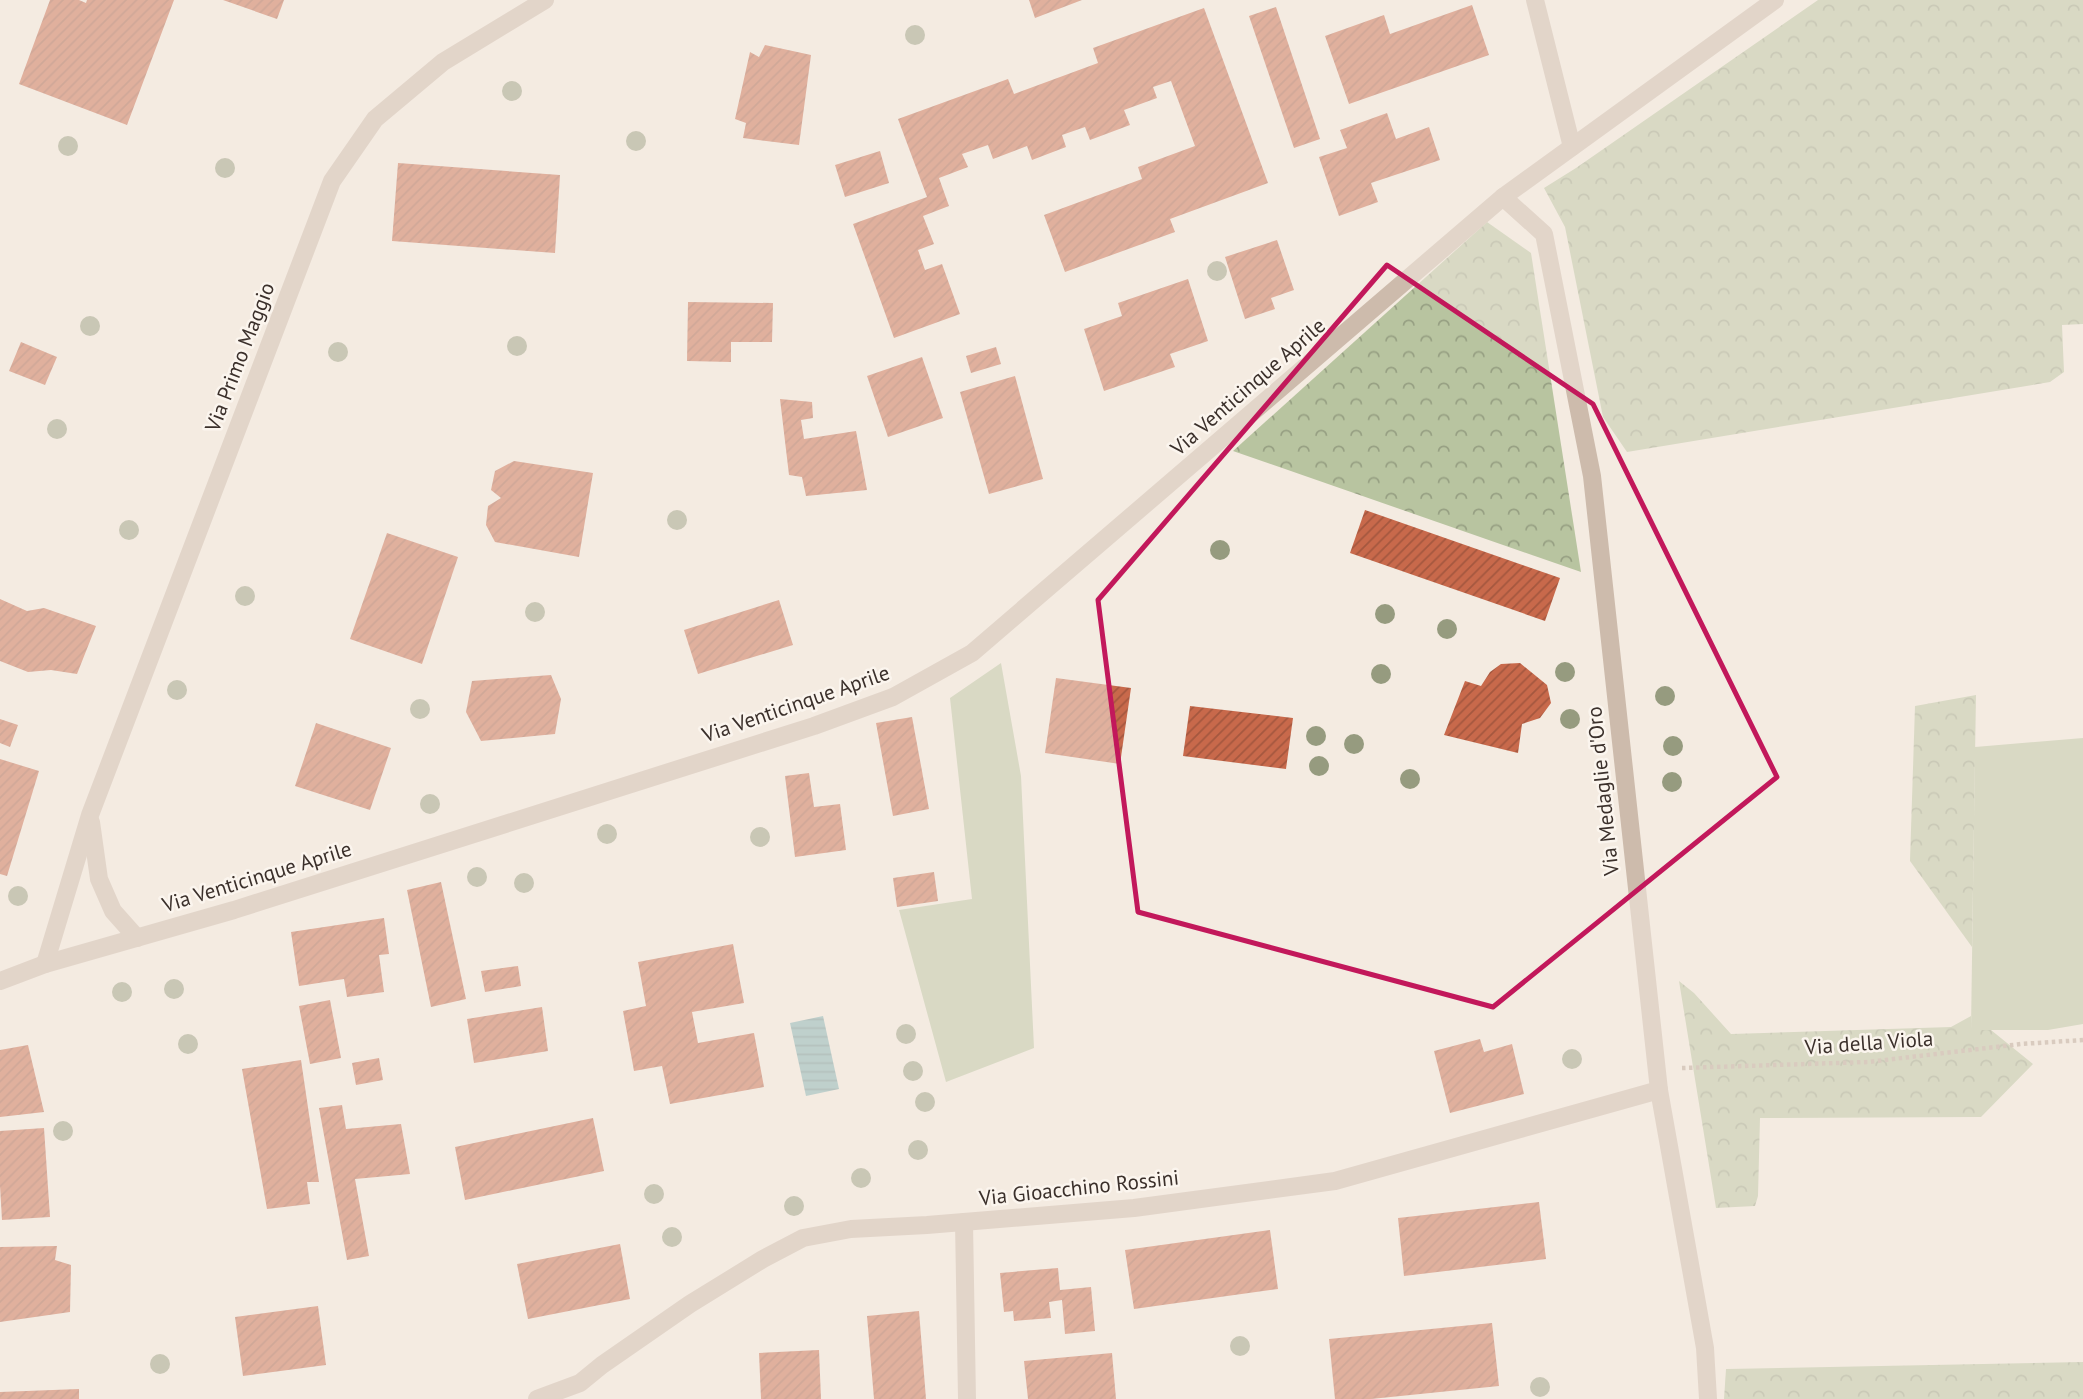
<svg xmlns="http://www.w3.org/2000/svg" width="2083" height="1399" font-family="'PT Sans',sans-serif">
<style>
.grass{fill:#b8c4a0}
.forest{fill:url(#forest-crowns)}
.water{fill:url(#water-rules)}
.building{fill:url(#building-hatch)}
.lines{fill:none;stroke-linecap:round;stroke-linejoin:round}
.path{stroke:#b9a596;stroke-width:4.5;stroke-dasharray:3.5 3.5;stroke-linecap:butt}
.minor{stroke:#cdbbac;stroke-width:18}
.tree{fill:#969b7f}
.marked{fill:none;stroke:#c2185b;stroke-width:5;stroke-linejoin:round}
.labels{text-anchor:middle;stroke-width:5;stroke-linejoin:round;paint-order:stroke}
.street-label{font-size:21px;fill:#3b302b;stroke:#fbf5ee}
</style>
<defs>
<pattern id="forest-crowns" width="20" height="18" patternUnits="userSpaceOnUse" patternTransform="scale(1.75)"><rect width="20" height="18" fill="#b8c4a0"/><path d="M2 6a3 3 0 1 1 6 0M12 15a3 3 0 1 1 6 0" fill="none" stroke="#97a083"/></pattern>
<pattern id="water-rules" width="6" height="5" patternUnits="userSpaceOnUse" patternTransform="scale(1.75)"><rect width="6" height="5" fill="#7fb0b2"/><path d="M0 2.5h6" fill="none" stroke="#699091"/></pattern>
<pattern id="building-hatch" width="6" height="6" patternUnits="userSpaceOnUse" patternTransform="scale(1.75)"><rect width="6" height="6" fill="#c8694b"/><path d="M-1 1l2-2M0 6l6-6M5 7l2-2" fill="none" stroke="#a4573f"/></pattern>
</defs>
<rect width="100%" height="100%" fill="#f4ebe1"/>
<g class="grass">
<path d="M1001,663l20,113 13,272 -88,34 -47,-172 73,-11 -22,-201z"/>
<path d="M2083,738v286l-35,6h-77l4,-283z"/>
</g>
<g class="forest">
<path d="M1818,0h265v324l-21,1 2,47 -14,10 -423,70 -24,-35 -38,-190 -21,-39 32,-20z"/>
<path d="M1487,222l44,31 50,319 -348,-121z"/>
<path d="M1976,695l-4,252 -62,-86 5,-155z"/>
<path d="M1679,981l15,12 37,41 220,-7 20,-11v14h20l42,34 -52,53 -221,1 -2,78 -3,10 -39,2z"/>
<path d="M2083,1362v37h-359l2,-30z"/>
</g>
<path class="water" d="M823,1016l16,73 -33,7 -16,-73z"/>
<g class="building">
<path d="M50,0h29l7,3 1,-3h87l-47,125 -108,-41z"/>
<path d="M223,0h61l-7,19z"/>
<path d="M1029,0h53l-47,18z"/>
<path d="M1472,5l17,50 -140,49 -24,-68 59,-21 6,19z"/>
<path d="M1276,7l44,132 -26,9 -45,-132z"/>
<path d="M1204,8l64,175 -98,36 5,13 -110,40 -21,-57 98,-36 -4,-12 57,-21 -24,-65 -18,6 4,11 -33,12 6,15 -40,15 -5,-13 -23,8 4,12 -34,13 -5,-14 -34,13 -5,-14 -26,9 6,13 -29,11 10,28 -26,10 11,28 -16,6 7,20 17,-6 18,50 -66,24 -41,-114 74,-27 -29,-78 110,-40 6,15 84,-31 -5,-15z"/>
<path d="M765,45l46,10 -12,90 -56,-7 3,-15 -11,-4 15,-67 9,5z"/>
<path d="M1387,113l9,26 33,-12 11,33 -69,23 7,19 -39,14 -20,-59 28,-9 -7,-18z"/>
<path d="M880,151l9,32 -44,14 -10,-32z"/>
<path d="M398,163l162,12 -5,78 -163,-12z"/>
<path d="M1277,240l17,50 -23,8 4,11 -30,10 -20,-62z"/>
<path d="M1188,279l20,62 -38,13 5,13 -71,24 -20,-62 38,-13 -4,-13z"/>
<path d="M688,302l85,1 -1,39h-41v20l-44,-1z"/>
<path d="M21,342l36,15 -12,28 -36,-14z"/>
<path d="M996,347l5,17 -30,9 -5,-17z"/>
<path d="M922,357l21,61 -55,19 -21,-61z"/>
<path d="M1015,376l28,103 -54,15 -29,-102z"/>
<path d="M780,399l32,3 1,16 -12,2 3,19 52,-8 11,59 -61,6 -4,-19 -13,-2z"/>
<path d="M514,461l79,12 -14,84 -84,-15 -9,-17 2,-19 13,-8 -10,-8 4,-19z"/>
<path d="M1365,510l195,68 -15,43 -195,-68z"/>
<path d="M387,533l71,24 -36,107 -72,-25z"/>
<path d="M0,599l27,12 17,-3 52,18 -19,48 -26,-4 -23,2 -28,-11z"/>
<path d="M779,600l14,45 -95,29 -14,-44z"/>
<path d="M1520,663l27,22 4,18 -11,15 -18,6 -4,29 -74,-18 21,-54 16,5 9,-14 11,-8z"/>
<path d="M551,675l10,24 -6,35 -74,7 -15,-29 6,-31z"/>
<path d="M1056,678l75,10 -11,76 -75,-11z"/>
<path d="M1190,706l103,12 -7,51 -103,-13z"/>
<path d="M912,717l17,92 -36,7 -17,-93z"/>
<path d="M0,719l18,6 -8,22 -10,-4z"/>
<path d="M316,723l75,25 -21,62 -75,-24z"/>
<path d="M0,759l39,12 -32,105 -7,-2z"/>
<path d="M809,773l5,34 26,-3 6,46 -51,7 -10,-81z"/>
<path d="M934,872l4,29 -41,6 -4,-29z"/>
<path d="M441,882l25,117 -35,8 -24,-117z"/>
<path d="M384,918l5,36 -10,1 5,37 -37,5 -3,-18 -45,7 -8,-54z"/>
<path d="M733,944l11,59 -52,9 6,31 56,-10 10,54 -94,17 -8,-38 -28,5 -11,-60 23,-5 -8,-44z"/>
<path d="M518,966l3,20 -36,6 -4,-21z"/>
<path d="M330,1000l11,58 -31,6 -11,-58z"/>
<path d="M542,1007l6,44 -74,12 -7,-44z"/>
<path d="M1480,1039l4,13 28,-8 12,50 -74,19 -16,-62z"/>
<path d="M28,1045l16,67 -44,5v-67z"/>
<path d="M379,1058l4,22 -27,5 -4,-22z"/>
<path d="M301,1060l18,122h-12l3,22 -43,5 -25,-140z"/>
<path d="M342,1105l4,24 55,-5 9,50 -55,5 14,77 -22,4 -28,-152z"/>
<path d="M593,1118l11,53 -139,29 -10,-53z"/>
<path d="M44,1128l6,89 -48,3 -2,-34v-55z"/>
<path d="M1539,1202l7,57 -142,17 -6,-58z"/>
<path d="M1270,1230l8,59 -144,20 -9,-59z"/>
<path d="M620,1244l10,55 -102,20 -11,-55z"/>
<path d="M57,1246l-2,14 16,5 -1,47 -70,10v-75z"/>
<path d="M1058,1268l2,22 31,-3 4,44 -30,3 -3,-34 -13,2 2,16 -37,3 -1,-10 -9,1 -4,-39z"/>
<path d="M318,1306l8,59 -83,11 -8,-59z"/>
<path d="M919,1311l7,88h-52l-7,-83z"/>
<path d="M1492,1323l7,63 -128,13h-36l-6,-60z"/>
<path d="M819,1350l2,49h-60l-2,-46z"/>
<path d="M1112,1353l4,46h-88l-4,-38z"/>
<path d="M79,1389v10h-79v-7z"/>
</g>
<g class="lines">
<path class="path" d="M1682,1068l186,-6 153,-18 62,-4"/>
<g class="minor">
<path d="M1535,0l37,147"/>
<path d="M1503,197l41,37 48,242 67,614 46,258 3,51"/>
<path d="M91,822l8,57 14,32 24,27"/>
<path d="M45,964l45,-149 242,-634 43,-62 68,-57 102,-62"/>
<path d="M0,981l45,-17 189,-54 580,-184 79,-29 79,-44 531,-456 272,-197"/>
<path d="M964,1222l3,177"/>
<path d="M537,1399l43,-16 22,-18 88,-61 73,-45 40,-21 48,-9 76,-4 207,-17 201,-27 324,-91"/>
</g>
</g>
<g class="tree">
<circle cx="915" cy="35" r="10"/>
<circle cx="512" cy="91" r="10"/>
<circle cx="636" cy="141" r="10"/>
<circle cx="68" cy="146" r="10"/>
<circle cx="225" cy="168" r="10"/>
<circle cx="1217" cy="271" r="10"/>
<circle cx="90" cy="326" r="10"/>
<circle cx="517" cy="346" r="10"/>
<circle cx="338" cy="352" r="10"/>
<circle cx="57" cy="429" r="10"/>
<circle cx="677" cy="520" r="10"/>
<circle cx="129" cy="530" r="10"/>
<circle cx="1220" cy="550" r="10"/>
<circle cx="245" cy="596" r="10"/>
<circle cx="535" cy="612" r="10"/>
<circle cx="1385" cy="614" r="10"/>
<circle cx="1447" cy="629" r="10"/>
<circle cx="1565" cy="672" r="10"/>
<circle cx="1381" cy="674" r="10"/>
<circle cx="177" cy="690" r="10"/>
<circle cx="1665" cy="696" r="10"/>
<circle cx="420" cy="709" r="10"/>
<circle cx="1570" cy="719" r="10"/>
<circle cx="1316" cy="736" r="10"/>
<circle cx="1354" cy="744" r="10"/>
<circle cx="1673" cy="746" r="10"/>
<circle cx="1319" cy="766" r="10"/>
<circle cx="1410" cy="779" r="10"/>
<circle cx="1672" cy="782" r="10"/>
<circle cx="430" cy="804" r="10"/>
<circle cx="607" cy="834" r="10"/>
<circle cx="760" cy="837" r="10"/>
<circle cx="477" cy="877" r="10"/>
<circle cx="524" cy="883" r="10"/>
<circle cx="18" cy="896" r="10"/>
<circle cx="174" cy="989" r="10"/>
<circle cx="122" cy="992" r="10"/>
<circle cx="906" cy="1034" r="10"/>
<circle cx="188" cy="1044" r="10"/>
<circle cx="1572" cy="1059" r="10"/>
<circle cx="913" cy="1071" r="10"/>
<circle cx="925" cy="1102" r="10"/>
<circle cx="63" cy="1131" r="10"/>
<circle cx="918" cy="1150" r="10"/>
<circle cx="861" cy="1178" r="10"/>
<circle cx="654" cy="1194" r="10"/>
<circle cx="794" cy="1206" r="10"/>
<circle cx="672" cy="1237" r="10"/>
<circle cx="1240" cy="1346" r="10"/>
<circle cx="160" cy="1364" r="10"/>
<circle cx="1540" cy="1387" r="10"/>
</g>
<path d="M0 0H2083V1399H0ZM1387,265l206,139 184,373 -284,230 -355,-95 -40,-312z" fill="#f4ebe1" fill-opacity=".55" fill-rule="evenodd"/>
<path class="marked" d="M1387,265l206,139 184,373 -284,230 -355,-95 -40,-312z"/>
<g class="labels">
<g class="street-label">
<text transform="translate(240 357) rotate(-69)" y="7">Via Primo Maggio</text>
<text transform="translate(1248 387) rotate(-41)" y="7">Via Venticinque Aprile</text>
<text transform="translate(796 704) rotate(-19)" y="7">Via Venticinque Aprile</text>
<text transform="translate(1603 791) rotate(-96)" y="7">Via Medaglie d'Oro</text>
<text transform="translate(257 877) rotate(-17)" y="7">Via Venticinque Aprile</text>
<text transform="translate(1869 1043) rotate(-4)" y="7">Via della Viola</text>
<text transform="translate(1079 1188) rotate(-6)" y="7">Via Gioacchino Rossini</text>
</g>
</g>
</svg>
